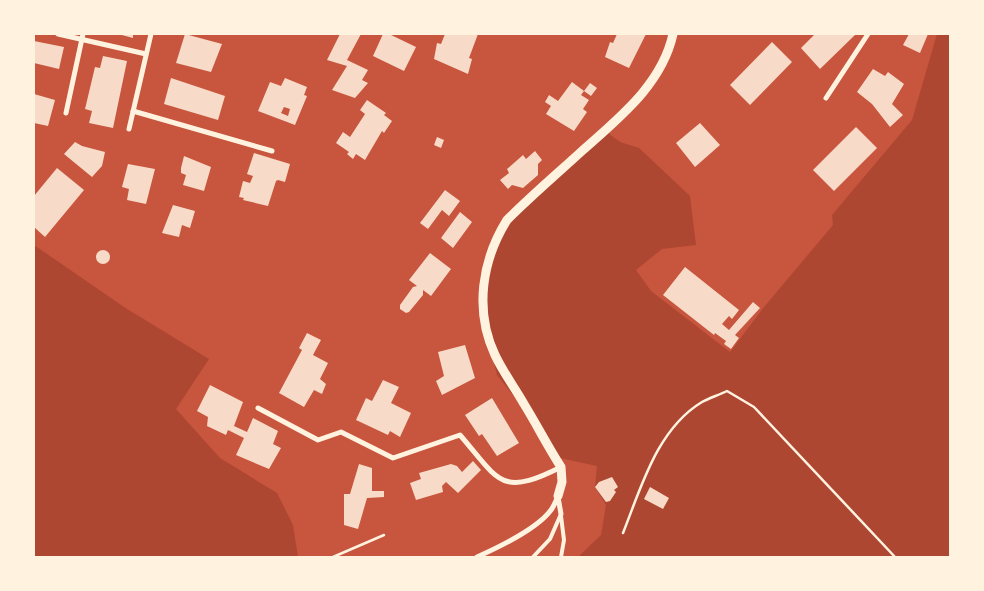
<svg xmlns="http://www.w3.org/2000/svg" width="984" height="591" font-family="Figtree,sans-serif">
<style>
.green{fill:#ae4732}
.building{fill:#f7dbc8;fill-rule:evenodd}
.lines{fill:none;stroke-linecap:round;stroke-linejoin:round}
.path{stroke:#fff3e0;stroke-width:2.5}
.service{stroke:#fff3e0;stroke-width:4}
.minor{stroke:#fff3e0;stroke-width:5}
.tertiary{stroke:#fff3e0;stroke-width:9}
</style>
<rect width="100%" height="100%" fill="#c8553d"/>
<g class="green">
<path d="M937,34h13v523h-372l23,-22 5,-30 -11,-18 2,-21 -42,-9 -6,-17 -52,-65 -15,-62 8,-71 32,-42 82,-70 16,12 19,6 51,48 6,49 -34,4 -26,21 15,21 79,61 34,-45 69,-82 -1,-10 80,-95z"/>
<path d="M34,245l90,62 85,52 -33,50 44,49 57,35 16,32 5,32h-264z"/>
</g>
<g class="building">
<path d="M118,34h15v4z"/>
<path d="M185,34l37,10 -11,28 -35,-9z"/>
<path d="M340,34h21l-14,26 21,10 -6,10 6,3 -13,15 -23,-8 15,-24 -20,-6z"/>
<path d="M383,34h6l27,13 -12,24 -31,-15z"/>
<path d="M445,34h33l-9,24 3,1 -4,15 -34,-15 3,-16 4,1z"/>
<path d="M617,34h29l-17,34 -24,-11 5,-15 3,1z"/>
<path d="M815,34h41l-36,35 -19,-21z"/>
<path d="M909,34h19l-8,19 -17,-8z"/>
<path d="M34,41l30,6 -5,22 -25,-6z"/>
<path d="M772,42l20,20 -42,43 -20,-20z"/>
<path d="M103,56l24,5 -14,67 -24,-5 3,-12 -7,-2 10,-42 5,1z"/>
<path d="M873,69l12,7 3,-4 16,12 -12,20 11,11 -13,12 -18,-23 -15,-12z"/>
<path d="M171,78l54,18 -7,24 -54,-16z"/>
<path d="M285,78l22,9 -3,8 3,1 -12,29 -37,-14 12,-29 11,4zM284,107l6,2 -2,7 -7,-3z"/>
<path d="M572,82l12,9 -3,4 8,5 -6,9 4,3 -13,19 -28,-17 5,-8 -6,-4 4,-7 9,6z"/>
<path d="M590,83l7,5 -6,8 -7,-5z"/>
<path d="M34,94l21,6 -7,26 -14,-3z"/>
<path d="M367,100l19,13 -2,2 8,6 -8,12 -2,-2 -17,29 -9,-6 -3,5 -6,-5 2,-2 -13,-9 7,-11 7,5 15,-23 -5,-4z"/>
<path d="M700,123l20,22 -25,22 -19,-24z"/>
<path d="M856,127l21,21 -43,43 -21,-21z"/>
<path d="M437,137l7,3 -3,8 -7,-3z"/>
<path d="M75,142l7,4 23,6 -3,14 -10,11 -28,-23z"/>
<path d="M535,151l7,9 -4,4v11l-15,13 -11,-3 -4,4 -8,-9 9,-7 -2,-4 16,-14 3,4z"/>
<path d="M254,153l36,11 -5,18 -7,-2 -2,1 -8,25 -25,-6 1,-2 -5,-1 4,-16 7,2 3,-7 -6,-2z"/>
<path d="M184,156l27,11 -7,24 -21,-6 3,-10 -5,-2v-5z"/>
<path d="M128,164l27,5 -9,35 -19,-4 2,-11 -7,-2z"/>
<path d="M57,168l27,22 -39,47 -11,-10v-31z"/>
<path d="M445,190l15,11 -11,15 -7,-6 -14,19 -8,-6z"/>
<path d="M173,205l22,6 -5,17 -8,-3 -3,12 -17,-4z"/>
<path d="M460,212l12,10 -19,26 -12,-10z"/>
<circle cx="103" cy="257" r="7"/>
<path d="M430,253l21,16 -20,27 -8,-6v5l-14,17 -3,1 -6,-4v-4l13,-18 4,-1 -8,-6z"/>
<path d="M685,267l54,43 -7,9 -3,-3 -7,8 7,6 24,-28 7,6 -25,27 4,3 -8,11 -7,-5 2,-3 -11,-8 -1,2 -51,-40z"/>
<path d="M307,333l14,7 -8,15 15,8 -8,16 6,5 -4,10 -8,-4 -10,17 -25,-14 23,-43 -3,-2z"/>
<path d="M465,345l10,33 -33,17 -6,-14 8,-5 -6,-24z"/>
<path d="M383,380l16,7 -8,16 20,10 -11,24 -10,-6 -2,4 -32,-15 10,-22 6,3z"/>
<path d="M210,385l33,17 -9,24 13,6 6,-14 25,13 -5,13 8,4 -12,21 -33,-14 8,-17 -16,-8 -2,5 -19,-9 1,-9 -11,-6z"/>
<path d="M492,398l27,45 -22,13 -15,-22 -3,2 -14,-21z"/>
<path d="M473,461l8,9 -23,23 -12,-11 -4,4 1,6 -27,8 -6,-17 11,-4 -2,-6 32,-9 6,2 5,6z"/>
<path d="M359,464l13,4v23h12v6l-17,1 -9,31 -14,-4v-31h6z"/>
<path d="M612,477l6,10 -4,3 2,2 -6,9 -4,1 -11,-15 4,-5z"/>
<path d="M650,487l19,11 -6,11 -19,-10z"/>
</g>
<g class="lines">
<g class="path">
<path d="M623,533c18,-45 34,-104 79,-131 7,-4 17,-7 25,-11l27,16 141,150"/>
<path d="M333,557l51,-22"/>
</g>
<g class="service">
<path d="M533,557l17,-18 11,-25"/>
<path d="M561,557l3,-17 -3,-24"/>
</g>
<g class="minor">
<path d="M58,34l88,20"/>
<path d="M826,98l42,-64"/>
<path d="M133,111l139,40"/>
<path d="M66,113l17,-79"/>
<path d="M129,129l22,-95"/>
<path d="M258,408l60,32 23,-8 52,26 67,-23c39,45 40,63 101,32"/>
<path d="M558,497l3,17"/>
<path d="M477,557c20,-9 61,-29 74,-47 3,-4 5,-9 7,-14"/>
</g>
<path class="tertiary" d="M558,496l4,-14 -1,-15c-13,-20 -24,-42 -37,-63 -9,-16 -21,-32 -29,-49 -21,-45 -13,-95 12,-135 25,-25 51,-47 76,-70 37,-33 79,-66 90,-116"/>
</g>
<rect width="984" height="591" fill="none" stroke="#fff3e0" stroke-width="70"/>
</svg>
